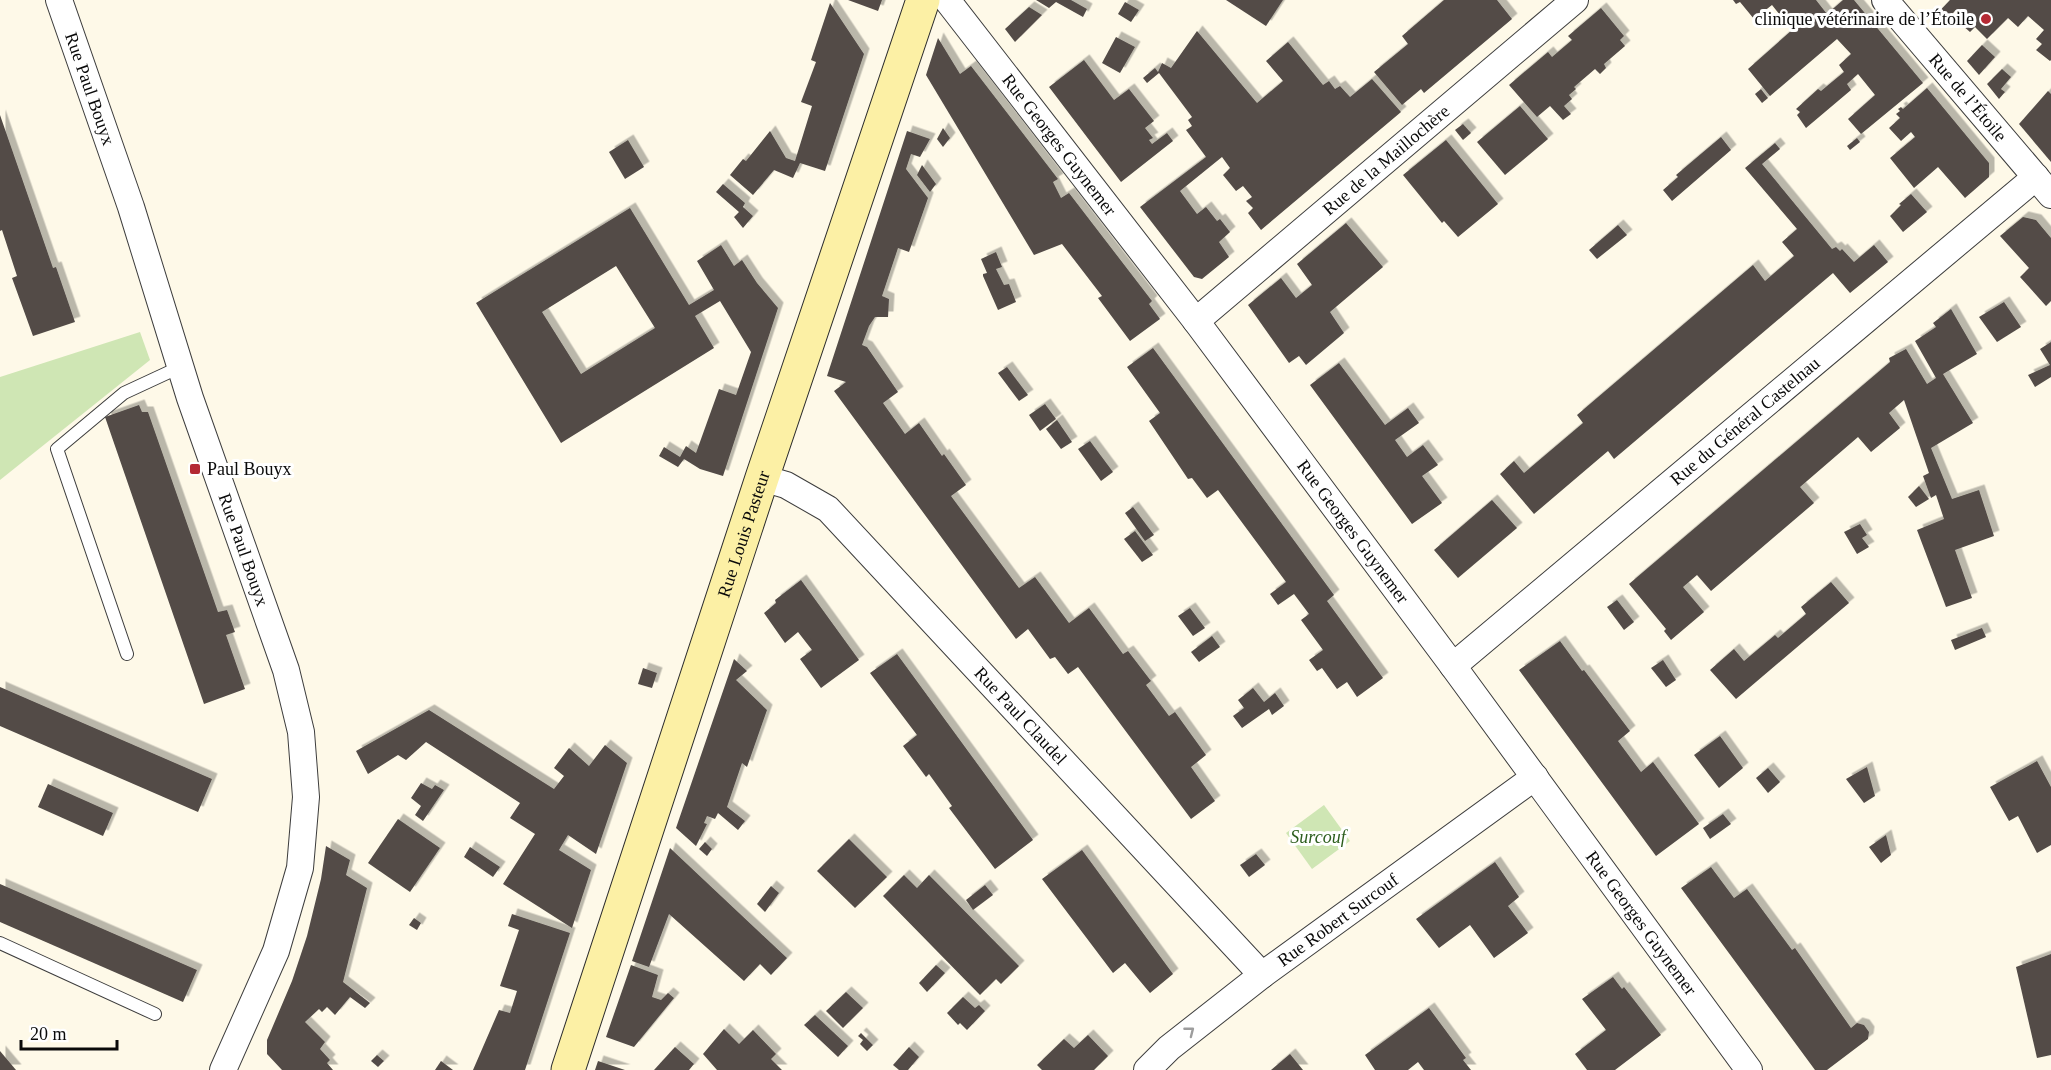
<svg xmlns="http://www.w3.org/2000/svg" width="2051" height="1070" font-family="'Times New Roman',serif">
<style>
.green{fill:#cfe6b4}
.building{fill:#524b47;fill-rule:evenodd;filter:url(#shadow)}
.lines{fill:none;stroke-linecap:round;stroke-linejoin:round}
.service-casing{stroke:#3d3d3d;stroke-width:14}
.minor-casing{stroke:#3d3d3d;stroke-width:28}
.secondary-casing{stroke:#2c2c2c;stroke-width:35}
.service{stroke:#fff;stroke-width:12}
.minor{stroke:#fff;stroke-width:26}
.secondary{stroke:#fcf0a5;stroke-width:33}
.oneway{stroke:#9d9d9d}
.poi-dot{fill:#b42933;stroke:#fff;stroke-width:2}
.labels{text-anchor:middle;stroke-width:6;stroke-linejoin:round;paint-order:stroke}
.poi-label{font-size:18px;fill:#0a0a0a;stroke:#fff;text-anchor:end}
.street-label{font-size:18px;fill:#0a0a0a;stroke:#fff}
.park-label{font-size:18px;font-style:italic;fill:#2d5e1e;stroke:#fff}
</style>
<defs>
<filter id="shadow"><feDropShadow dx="5.5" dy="-5.5" stdDeviation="0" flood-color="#0004"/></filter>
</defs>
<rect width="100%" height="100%" fill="#fef9e8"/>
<g class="green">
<path d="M140,332l10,28 -150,120v-103z"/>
<path d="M1324,805l26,36 -38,28 -26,-36z"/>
</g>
<g class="building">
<path d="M848,0h34l-4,11z"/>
<path d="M1036,0h35l16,9 -4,8 -27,-15 -7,6z"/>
<path d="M1226,0h57l-17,26z"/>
<path d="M1444,0h53l15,19 -88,74 -3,-4 -19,16 -28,-33 34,-28 -6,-8z"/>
<path d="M1733,0h83l11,14 16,-14h11l69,83 -62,51 -13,-15 27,-24 -17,-21 -11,10 4,6 -45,38 -9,-13 3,-3 -4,-3 22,-20 3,2 23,-19 -5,-7 12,-11 -14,-15 -67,57 -22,-27 44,-39 -20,-25 -18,14 -14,-17 -4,2z"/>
<path d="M1950,0h101v60l-1,1 -14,-11 6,-6 -6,-5 8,-9 -16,-14 -10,11 -10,-9 -21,21 -12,-12 -5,5 -8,-7 4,-5 -10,-10 -17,17 -7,-8z"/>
<path d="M1125,2l14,8 -8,12 -13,-8z"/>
<path d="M830,3l34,51 -39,117 -25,-8 -7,15 -19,-8 -21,25 -23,-20 13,-16 3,2 24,-30 16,27 9,3 17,-55 -11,-4 15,-40 -5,-2z"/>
<path d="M1029,7l13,8 -27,27 -10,-13z"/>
<path d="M1601,8l23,28 -4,4 5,6 -21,18 2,4 -6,6 -5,-5 -21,18 2,2 -7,6 3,4 -8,7 7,8 -8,6 -13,-14 -13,11 -28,-32 39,-33 4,5 20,-17 -4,-4z"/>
<path d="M1197,31l60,72 26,-22 -17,-20 22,-19 35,43 6,-4 6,8 5,-3 10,11 22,-18 29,33 -140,118 -13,-17 5,-5 -7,-7 6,-4 -9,-11 -7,5 -13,-16 7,-7 -8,-11 -42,34 17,23 9,-7 11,14 3,-2 10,13 -11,10 10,15 -27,22 -8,-2 -54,-70 66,-50 -20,-27 6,-4 -4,-6 4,-3 -33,-44 -12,10 -4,-5 12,-10 3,4 4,-9 9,5z"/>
<path d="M1116,37l19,10 -15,26 -18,-10z"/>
<path d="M938,38l22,36 11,-8 87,113 -5,3 8,16 8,-5 83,108 -3,3 11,15 -30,22 -32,-43 4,-2 -40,-52 -28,11 -108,-180z"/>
<path d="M1982,45l13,12 -16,18 -12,-14z"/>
<path d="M1084,60l30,40 15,-11 25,32 -9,7 8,10 -4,2 3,4 15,-11 6,8 -52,41 -72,-95z"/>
<path d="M2002,69l9,8 -10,12 4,3 -6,7 -12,-15z"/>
<path d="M1927,88l62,75v14l-24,21 -27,-31 -24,21 -24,-30 25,-21 -4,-5 -10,9 -12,-13 11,-10 -4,-4 4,-3 -2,-2 3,-2 2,2z"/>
<path d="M1761,89l7,9 -6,5 -7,-9z"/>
<path d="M2048,91l3,3v68l-32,-38z"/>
<path d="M1520,106l28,33 -43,36 -28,-33z"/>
<path d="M0,115l53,153 3,-1 19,55 -42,14 -21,-58 5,-2 -15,-46 -2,1z"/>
<path d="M1463,124l8,9 -8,7 -8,-10z"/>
<path d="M943,128l7,10 -7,9 -6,-8z"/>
<path d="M907,131l23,8 -10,18 -9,-3 -5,15 22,29 -19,54 -11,-4 -16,48 7,3 -1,18h-13l-6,9 -7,19 5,2 31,45 -15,11 22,31 14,-11 23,33 2,-2 22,31 -15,11 68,92 16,-11 34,46 20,-15 34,46 5,-3 23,30 -5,4 23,31 6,-4 31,43 -15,12 24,34 -24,18 -113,-152 -10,7 -13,-17 -5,2 -22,-30 -12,10 -182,-248 12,-9 -19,-6z"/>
<path d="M1721,137l10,13 -59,51 -9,-11 15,-13 -2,-2z"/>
<path d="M1857,138l3,4 -10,8 -3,-4z"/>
<path d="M628,140l16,27 -19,12 -16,-27z"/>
<path d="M1446,140l52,64 -40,33 -14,-16 -2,2 -39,-48z"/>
<path d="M1775,143l5,6 -18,15 70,85 4,-2 4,4 2,-2 12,13 20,-17 14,17 -38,31 -17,-20 -219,186 -6,-8 -74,63 -34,-40 14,-13 10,12 59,-50 -6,-8 176,-150 12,16 29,-25 -12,-14 15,-13 -52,-61z"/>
<path d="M922,165l14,19 -6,8 -13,-17z"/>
<path d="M723,184l22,19 -2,4 10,9 -10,12 -9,-11 5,-5 -23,-20z"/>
<path d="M1911,194l16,18 -24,20 -13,-16 11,-11 -2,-1z"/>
<path d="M630,208l59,97 25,-15 -17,-29 24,-16 13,21 8,-6 15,23 21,25 -55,168 -23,-7 -16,-10 -6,8 -19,-11 5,-9 16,10 6,-11 10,7 23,-64 17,6 15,-43 -31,-51 -25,15 19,32 -153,95 -85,-140zM616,266l39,62 -74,46 -39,-62z"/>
<path d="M2023,217l13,3 15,18v63l-5,5 -26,-29 9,-9 -29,-32z"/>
<path d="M1346,223l37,44 -53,45 14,21 -38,32 -7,-9 -10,7 -41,-58 33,-27 15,20 16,-13 -15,-21z"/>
<path d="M1618,225l9,10 -30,24 -8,-9z"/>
<path d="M996,252l6,15 -6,2 8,16 5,-1 7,18 -18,8 -15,-34v-2l4,-1 -6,-14z"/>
<path d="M2004,302l17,25 -24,15 -18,-25z"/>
<path d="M1951,309l26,45 -34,20 30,49 -42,25 21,51 27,-9 15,46 -39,14 17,48 -26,9 -29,-77 27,-11 -8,-24 -5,3 -8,-22 6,-3 -25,-73 -15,13 11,15 -29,24 -13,-15 -58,50 14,16 -103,88 -14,-16 -14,12 21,25 -33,28 -7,-9 2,-2 -37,-45 261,-222 -1,-4 17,-9 21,35 9,-6 -21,-37 21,-14 -3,-4z"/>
<path d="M2051,342v35l-16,10 -7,-12 22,-10 -10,-16z"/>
<path d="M1153,348l181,247 -7,6 56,77 -26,19 -10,-15 -10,7 -15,-21 -5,3 -8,-11 14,-10 -22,-30 8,-6 -15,-20 -16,11 -8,-11 16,-12 -68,-92 -11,8 -15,-20 -4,1 -39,-58 11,-8 -33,-46z"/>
<path d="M1339,363l46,62 23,-17 11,15 -24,17 12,17 16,-12 15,20 -16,11 20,27 -30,21 -102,-139z"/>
<path d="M1007,367l21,28 -9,6 -21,-28z"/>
<path d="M1045,404l11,15 -16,12 -11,-16z"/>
<path d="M139,405l3,7h6l70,200 9,-2 8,22 -9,3 19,54 -41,15 -99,-287z"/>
<path d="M1057,420l15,22 -11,7 -15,-20z"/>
<path d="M1090,441l23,31 -12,9 -23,-32z"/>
<path d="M1919,486l10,13 -13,8 -8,-10z"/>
<path d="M1492,500l25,28 -59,50 -24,-28z"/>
<path d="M1133,507l21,28 -9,6 -20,-28z"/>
<path d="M1860,524l7,11 -5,3 7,9 -12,7 -13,-22z"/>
<path d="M1135,531l18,24 -11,7 -18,-23z"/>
<path d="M801,580l58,80 -38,28 -21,-29 12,-9 -14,-18 -13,11 -21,-30 12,-10 -1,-3z"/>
<path d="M1831,582l18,21 -113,96 -26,-29 24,-21 10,12 31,-26 3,3 28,-24 -5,-7z"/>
<path d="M1617,600l17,22 -10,8 -17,-23z"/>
<path d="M1190,608l15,20 -12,8 -15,-20z"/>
<path d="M1982,628l4,9 -31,13 -4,-10z"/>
<path d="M1212,636l8,11 -21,15 -8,-10z"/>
<path d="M1560,641l22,30 2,-1 46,61 -12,10 23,31 12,-10 46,62 -43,32 -137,-186z"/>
<path d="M897,654l136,186 -38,29 -46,-61 3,-2 -23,-32 -3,3 -23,-31 14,-11 -47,-62z"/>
<path d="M734,659l13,12 -11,9 31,30 -20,57 -5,-4 -15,44 18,14 -7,9 -20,-17 -3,6 -8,-3 -3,7 3,1 -11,22 -20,-18z"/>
<path d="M1663,660l13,20 -10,7 -15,-19z"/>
<path d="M643,668l14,5 -5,15 -14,-4z"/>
<path d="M0,687l212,92 -14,33 -198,-86z"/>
<path d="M1253,688l11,14 11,-9 9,13 -12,9 -3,-6 -27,19 -9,-12 11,-8 -6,-8z"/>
<path d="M429,710l125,79 10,-13 -10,-8 15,-20 20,18 16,-21 22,18 -31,91 -28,-19 -9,15 32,20 -19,58 -69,-44 32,-50 -25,-16 10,-15 -94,-61 -20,18 -8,-5 -30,19 -12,-23z"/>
<path d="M1720,736l23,32 -24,20 -25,-33z"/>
<path d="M2037,761l14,26v58l-14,8 -19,-37 -9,5 -19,-34z"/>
<path d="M1867,767l8,29 -11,7 -18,-24z"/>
<path d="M1768,768l12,14 -12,11 -12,-15z"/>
<path d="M421,783l11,6 3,-4 9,5 -21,31 -8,-6 6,-9 -10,-8z"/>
<path d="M48,784l65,29 -10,23 -65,-29z"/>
<path d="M1723,814l8,10 -21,15 -7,-11z"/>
<path d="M398,819l42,29 -30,44 -42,-29z"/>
<path d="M1886,835l5,20 -10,8 -12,-16z"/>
<path d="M849,839l38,38 -32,31 -38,-37z"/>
<path d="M705,842l7,7 -5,7 -8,-7z"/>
<path d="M326,846l24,14 -4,15 21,13 -24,94 27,21 -5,5 -15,-11 -15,18 -8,-8 -5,5 -3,-3 -14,13 20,20 -5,7 10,11 -3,3 6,7h-51l-15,-16v-14l25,-59 15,-45 14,-57z"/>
<path d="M470,847l30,20 -7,10 -29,-20z"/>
<path d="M670,848l117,110 -16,17 -11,-11 -16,17 -75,-67 -20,53 -17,-6z"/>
<path d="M1082,850l91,124 -23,19 -25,-30 -12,10 -71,-94z"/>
<path d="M1256,854l9,11 -16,12 -9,-12z"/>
<path d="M1495,862l24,35 -11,9 20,27 -34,25 -24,-33 -31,23 -23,-29z"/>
<path d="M1711,867l23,31 13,-9 45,61 3,-2 56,80 6,-5 7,2 5,7 -1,7 -41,31h-12l-134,-182z"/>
<path d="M904,875l13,13 12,-13 90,91 -18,18 -5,-5 -16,16 -97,-99z"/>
<path d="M0,884l197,86 -14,32 -183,-80z"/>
<path d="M985,885l8,10 -20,15 -7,-10z"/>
<path d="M771,886l8,7 -14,19 -8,-8z"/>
<path d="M512,914l58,19 -45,137h-52l26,-60 11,3 7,-22 -17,-5 19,-56 -11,-4z"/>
<path d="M414,918l7,5 -4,7 -8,-5z"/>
<path d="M2051,954v101l-14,3 -21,-91z"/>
<path d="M631,965l27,10 -6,22 9,3 7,-7 6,5 -40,49 -28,-10z"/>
<path d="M936,965l9,8 -18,19 -8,-9z"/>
<path d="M1613,977l9,12 2,-2 37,48 -46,35h-28l-12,-16 31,-24 -24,-31z"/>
<path d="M846,992l17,16 -20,20 -17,-17z"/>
<path d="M963,997l12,11 4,-3 6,6 -18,19 -7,-7 -2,2 -11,-12z"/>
<path d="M1429,1008l37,50 -3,2 8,10h-47l-6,-8 -10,8h-33l-10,-15z"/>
<path d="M815,1015l33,31 -10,11 -34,-32z"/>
<path d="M724,1029l15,15 14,-14 23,24 -5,5 11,11h-65l-14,-16z"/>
<path d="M861,1033l12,12 -6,6 -7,-7 3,-4 -5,-4z"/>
<path d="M1088,1035l20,21 -14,14h-52l-5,-5 27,-26 10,9z"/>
<path d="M675,1047l19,17 -5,6h-35z"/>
<path d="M909,1047l10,10 -11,13h-9l-6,-5z"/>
<path d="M0,1051l16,19h-16z"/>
<path d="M1290,1054l13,16h-32z"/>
<path d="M377,1055l7,6 -6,6 -7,-6z"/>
<path d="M441,1061l12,9h-18z"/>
<path d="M598,1061l27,9h-30z"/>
</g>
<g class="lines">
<g class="service-casing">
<g id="service">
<path d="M127,654l-70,-205 67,-56 56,-26"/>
<path d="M0,943l155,71"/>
</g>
</g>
<g class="minor-casing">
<g id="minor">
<path id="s1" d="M59,0l72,207 59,191 96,272 15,62 5,65 -6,71 -24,83 -53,119"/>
<path id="s2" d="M947,0l249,321 257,345 296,404"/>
<path id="s3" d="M1885,0l166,195"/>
<path id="s4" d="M1196,321l379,-321"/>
<path id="s5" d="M762,478l24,7 42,24 434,466"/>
<path id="s6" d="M1453,666l583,-489"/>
<path id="s7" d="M1147,1070l22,-22 93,-73 273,-198"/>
</g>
</g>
<g class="secondary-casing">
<g id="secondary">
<path id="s8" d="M568,1070l194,-592 161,-478"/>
</g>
</g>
<use href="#service" class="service"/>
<use href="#minor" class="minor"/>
<use href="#secondary" class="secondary"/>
</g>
<defs><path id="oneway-chevron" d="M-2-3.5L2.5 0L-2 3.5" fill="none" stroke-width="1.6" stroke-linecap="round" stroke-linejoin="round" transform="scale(1.5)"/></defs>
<use class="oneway" href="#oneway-chevron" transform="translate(1190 1031) rotate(-38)"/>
<g class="poi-dot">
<circle cx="1986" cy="19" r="6"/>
<rect x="189" y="463" width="12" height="12" rx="3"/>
</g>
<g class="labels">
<g class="poi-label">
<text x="1974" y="25">clinique vétérinaire de l’Étoile</text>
<text x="207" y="475" text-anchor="start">Paul Bouyx</text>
</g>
<g class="street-label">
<text dy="6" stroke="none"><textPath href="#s1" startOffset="94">Rue Paul Bouyx</textPath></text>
<text dy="6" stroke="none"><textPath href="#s3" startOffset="128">Rue de l’Étoile</textPath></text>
<text dy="6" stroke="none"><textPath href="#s2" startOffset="183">Rue Georges Guynemer</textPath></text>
<text dy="6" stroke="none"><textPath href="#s4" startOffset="249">Rue de la Maillochère</textPath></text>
<text dy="6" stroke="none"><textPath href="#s6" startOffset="381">Rue du Général Castelnau</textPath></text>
<text dy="6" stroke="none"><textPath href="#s2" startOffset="669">Rue Georges Guynemer</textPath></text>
<text dy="6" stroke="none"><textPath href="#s8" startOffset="564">Rue Louis Pasteur</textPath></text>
<text dy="6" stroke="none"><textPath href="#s1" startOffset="580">Rue Paul Bouyx</textPath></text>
<text dy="6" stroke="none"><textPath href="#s5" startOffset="356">Rue Paul Claudel</textPath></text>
<text dy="6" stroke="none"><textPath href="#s7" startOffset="243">Rue Robert Surcouf</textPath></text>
<text dy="6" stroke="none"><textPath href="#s2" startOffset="1155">Rue Georges Guynemer</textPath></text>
</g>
<g class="park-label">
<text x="1318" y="843">Surcouf</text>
</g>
</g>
<path d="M21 1040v9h96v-9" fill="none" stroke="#0a0a0a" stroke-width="3"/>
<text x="30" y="1040" font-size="18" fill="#0a0a0a" stroke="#ffffff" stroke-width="4.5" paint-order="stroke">20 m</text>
</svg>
